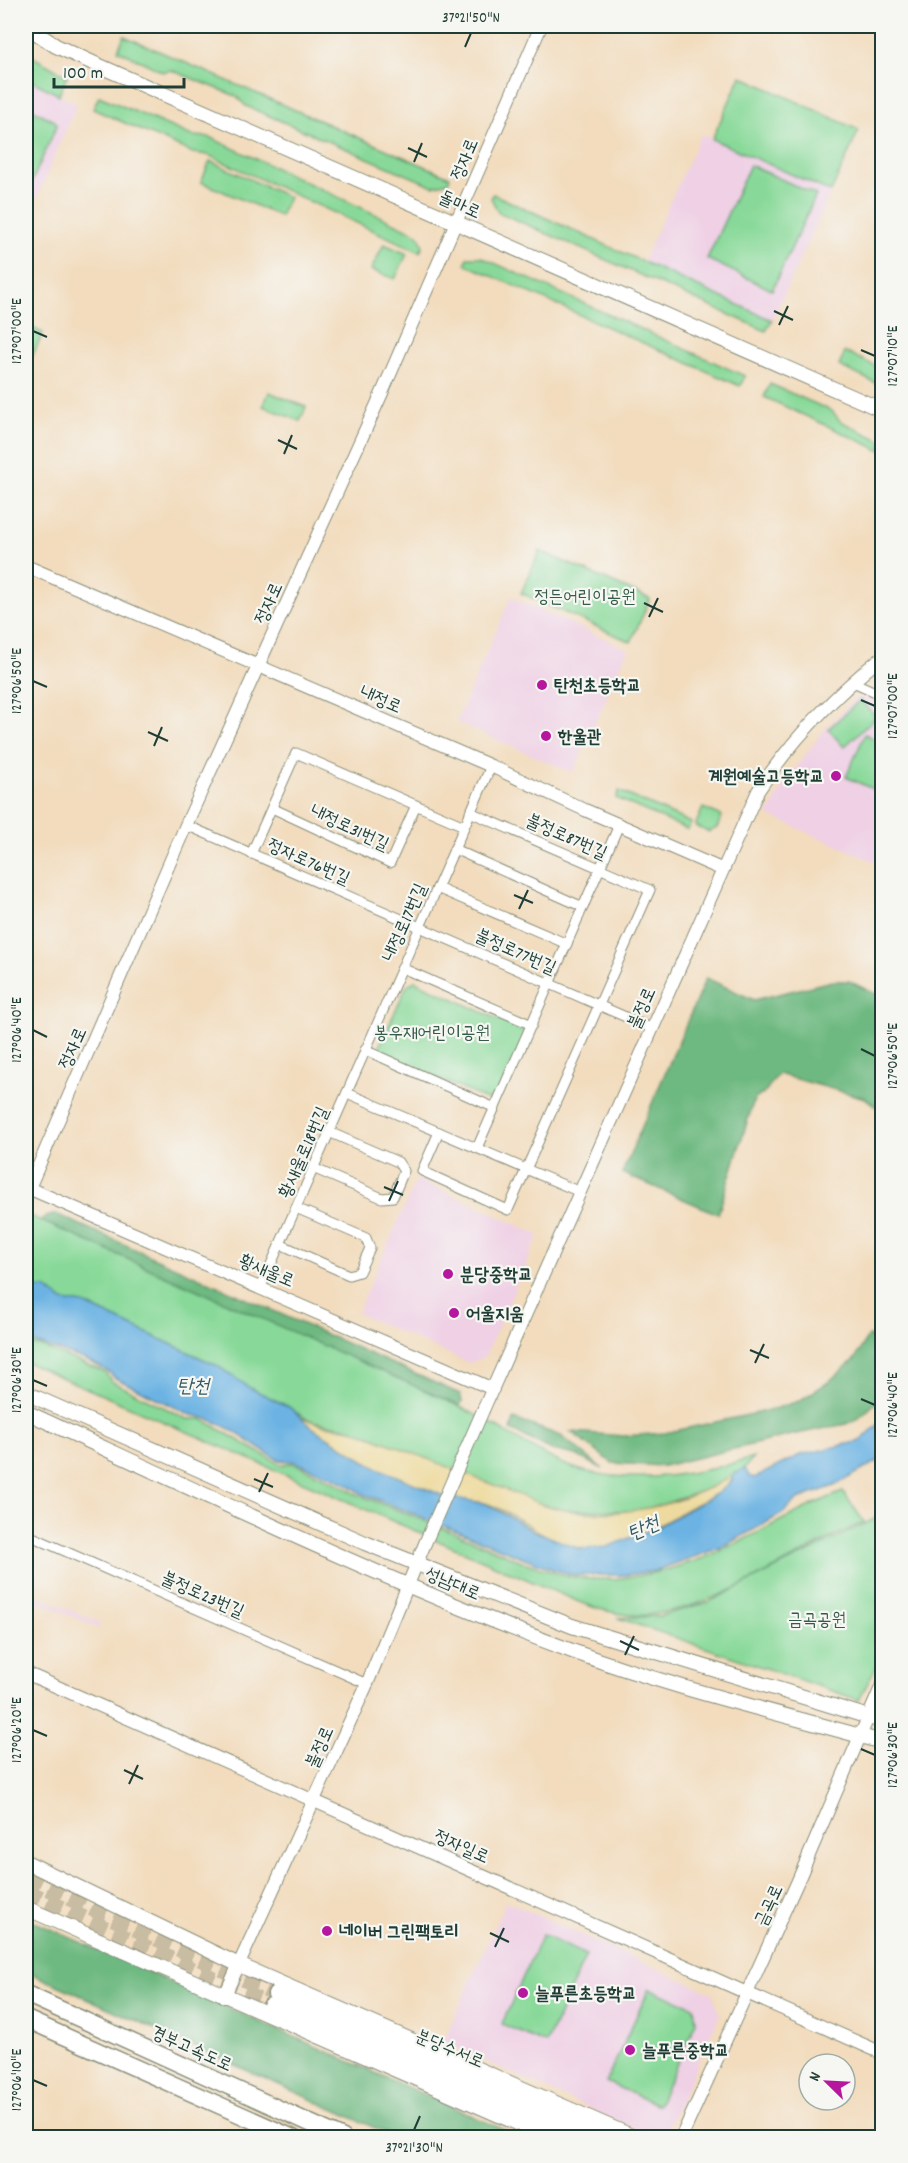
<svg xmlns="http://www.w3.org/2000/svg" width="908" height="2163" font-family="Dekko,'Poor Story',sans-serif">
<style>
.built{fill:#efd0e5}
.green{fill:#88d999;stroke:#548b66;stroke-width:1.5}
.forest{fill:#6eb981;stroke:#467b5a;stroke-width:1.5}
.sand{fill:#eeda9e;stroke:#868c69;stroke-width:1.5}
.water{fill:#6cb3e3;stroke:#46788c;stroke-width:1.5}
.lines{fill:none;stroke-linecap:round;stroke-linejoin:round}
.highway-tunnel{stroke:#c8bca2;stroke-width:16;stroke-dasharray:16 8;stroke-linecap:butt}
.street-casing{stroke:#888c78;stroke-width:11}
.secondary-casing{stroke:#888c78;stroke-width:14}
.primary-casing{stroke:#888c78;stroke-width:16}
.highway-casing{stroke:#888c78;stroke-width:19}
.street{stroke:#fff;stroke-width:9}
.secondary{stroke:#fff;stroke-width:12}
.primary{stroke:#fff;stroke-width:14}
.highway{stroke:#fff;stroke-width:16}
.secondary-bridge-casing{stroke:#888c78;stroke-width:14;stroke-linecap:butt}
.secondary-bridge{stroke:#fff;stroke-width:12}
.ticks{fill:none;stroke:#1f3d34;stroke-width:2}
.poi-dot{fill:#b5179e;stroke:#f6f6f2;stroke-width:2}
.labels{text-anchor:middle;stroke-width:4.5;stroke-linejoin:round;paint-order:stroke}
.street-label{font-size:18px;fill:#1f3d34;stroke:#f6f6f2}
.park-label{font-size:18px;fill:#345c48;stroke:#f6f6f2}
.poi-label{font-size:18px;font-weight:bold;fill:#1f3d34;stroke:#f6f6f2;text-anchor:start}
.water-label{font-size:20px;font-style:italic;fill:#325a60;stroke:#f6f6f2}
.neatline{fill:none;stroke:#1f3d34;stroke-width:2}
.ticks-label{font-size:15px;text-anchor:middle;fill:#1f3d34}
</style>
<rect width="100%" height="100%" fill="#f6f6f2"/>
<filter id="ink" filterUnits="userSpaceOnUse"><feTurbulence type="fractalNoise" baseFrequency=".0167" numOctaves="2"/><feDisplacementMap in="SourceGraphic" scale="12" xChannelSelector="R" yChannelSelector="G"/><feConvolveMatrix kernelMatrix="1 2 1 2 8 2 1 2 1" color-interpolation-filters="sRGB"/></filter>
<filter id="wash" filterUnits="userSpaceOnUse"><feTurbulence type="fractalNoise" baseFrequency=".008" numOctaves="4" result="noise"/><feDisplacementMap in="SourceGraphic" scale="24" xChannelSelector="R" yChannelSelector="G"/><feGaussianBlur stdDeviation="1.35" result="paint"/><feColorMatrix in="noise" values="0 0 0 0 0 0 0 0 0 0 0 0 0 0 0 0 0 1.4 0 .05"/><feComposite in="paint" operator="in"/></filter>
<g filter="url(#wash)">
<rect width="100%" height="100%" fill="#f2dcbd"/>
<g class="built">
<path d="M26,78l51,26 -51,119z"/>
<path d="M701,134l130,58 -59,128 -129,-59z"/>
<path d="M511,597l117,52 -55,124 -117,-51z"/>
<path d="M864,696l18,8v161l-114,-50 15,-30 41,-55 31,-31z"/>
<path d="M417,1179l122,56 -55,123 -15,5 -112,-50z"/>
<path d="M26,1591l75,32 -2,5 -73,-32z"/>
<path d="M506,1901l206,92 8,21 -53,116 -16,6 -208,-94z"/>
</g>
<g class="green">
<path d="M124,36l326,141 -2,5 -15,4 -187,-80 -10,-10 -65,-26 -8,2 -45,-22z"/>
<path d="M26,53l41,23 -8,19 -33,-17z"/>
<path d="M741,76l118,54 -28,62 -119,-53z"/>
<path d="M99,96l93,40 17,1 209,97 5,12 -3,6 -212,-97 -15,-2 -100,-44z"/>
<path d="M26,106l29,15 2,4 -31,70z"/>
<path d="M210,161l79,36 -9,19 -79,-34z"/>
<path d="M750,165l66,30 -44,95 -65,-31z"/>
<path d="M493,194l279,126 -6,11 -268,-119 -7,-14z"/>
<path d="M384,244l23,10 -12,25 -24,-9z"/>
<path d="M468,257h13l264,119 -5,10 -275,-122z"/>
<path d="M26,325l17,8 -12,26 -5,-2z"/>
<path d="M845,352l37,17v17l-43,-20z"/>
<path d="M770,384l62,27 8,10 42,20v10l-118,-54z"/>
<path d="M269,392l37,15 -6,14 -37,-15z"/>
<path d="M540,551l110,48 -19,43 -110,-49z"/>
<path d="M860,700l16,17 -32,30 -16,-18z"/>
<path d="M865,734l17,9v50l-36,-16z"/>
<path d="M619,791l72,32 -3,7 -72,-32z"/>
<path d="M703,808l19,8 -5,12 -8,4 -14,-6z"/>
<path d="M415,981l113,52 -33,66 -8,1 -106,-47 -2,-6 28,-62z"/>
<path d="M26,1214c144,64 290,124 432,192 38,17 91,58 130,66 56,12 111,2 165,-14l-8,10 -31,19 -62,21 -21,3 -66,-1 -21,-5 -192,-76c-28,-8 -38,-2 -63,-22l-39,-19 -34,-23 -132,-61 -21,-3 -12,-10 -25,-2z"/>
<path d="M26,1344l14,2 65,26 6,9 76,38h15l79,46c3,-1 7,-2 10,-2 7,1 57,25 63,30 41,16 82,32 122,49 32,13 64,29 98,35 40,7 83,-3 121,-16 51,-18 96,-50 148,-69l21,30c-71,31 -139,85 -218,93 -23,2 -46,-5 -67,-13l-553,-240z"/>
<path d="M882,1515v140l-23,45 -241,-82 42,-2 49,-14z"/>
<path d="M542,1935l44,20 -40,89 -44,-20z"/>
<path d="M649,1989l45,18 2,15 -38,83 -52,-23z"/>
</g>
<g class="forest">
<path d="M706,978l48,22 78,-19h17l33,16v114l-17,-13 -87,-24 -13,18 -11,8 -36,114 -96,-41z"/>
<path d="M56,1214l404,180 2,7 -2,5 -419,-185 2,-3z"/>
<path d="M868,1336l14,2v59l-23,21 -13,6 -50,10 -133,32 -51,-3 -41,-31 53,4 41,-3 106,-23 28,-9 28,-18 28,-24z"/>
<path d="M514,1419l47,17 42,33 -27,-14 -24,-5 -41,-20z"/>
<path d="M26,1918l494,219h-125l-369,-166z"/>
</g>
<path class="sand" d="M300,1417l24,8 28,4 192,76c62,18 134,3 189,-30 -4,18 -28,23 -42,32 -28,15 -64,40 -95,42 -42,3 -72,-33 -108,-45 -14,-4 -31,-3 -45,-8 -50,-18 -104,-43 -143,-79z"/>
<path class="water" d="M46,1288l17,13 21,3 132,61 34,23 39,19 24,21 62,39 69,29 43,8 45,26 48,19 27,-2 50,-20 61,-34 14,-12 1,-6 12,-7 4,8 5,2 46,-23 60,-14 22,-20v38l-48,27 -36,13 -16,15 -60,33 -68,24 -29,4h-50l-20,-5 -194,-77c-20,-15 -44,-22 -66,-31 -6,-3 -12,0 -18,-3 -28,-15 -53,-40 -86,-44l-76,-37c-14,-18 -68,-30 -89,-38v-51z"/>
</g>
<g filter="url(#ink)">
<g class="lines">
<g class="highway-tunnel">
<path d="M26,1878l250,116"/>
<path d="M26,1891l245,115"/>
</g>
<g class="street-casing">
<g id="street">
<path d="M853,682l29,13"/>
<path d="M272,808l118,55 26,-58"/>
<path d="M186,825l465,203"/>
<path d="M454,849l129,58"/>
<path d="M251,854l45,-101 168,73"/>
<path d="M437,888l130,56"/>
<path d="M402,968l130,57"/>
<path d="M365,1050l130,58"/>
<path d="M347,1093l233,99"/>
<path d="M439,1132l-17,39 86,39 142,-320 -180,-78"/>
<path d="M477,1148l142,-323"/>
<path d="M313,1168l69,30 11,-1 11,-26 -6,-9 -69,-30"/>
<path d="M280,1244l69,31 10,-3 11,-24 -4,-10 -70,-30"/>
<path d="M261,1287l230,-521"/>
<path d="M26,1534l341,150"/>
</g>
</g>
<g class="secondary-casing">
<g id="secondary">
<path d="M26,566l465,200 94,44 136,59"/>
<path d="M26,1187l467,202"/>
<path d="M26,1195l160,-370 196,-432 159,-367"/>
<path d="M484,1408l274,-617c34,-52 76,-95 124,-134"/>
<path d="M26,1673l856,380"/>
<path d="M224,1997l143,-313 59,-143"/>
<path d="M681,2138l116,-255 85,-198"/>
</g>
</g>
<g class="primary-casing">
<g id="primary">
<path d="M26,26l30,20 37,17 789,347"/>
<path d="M26,1393l339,150 207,83 310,95"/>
<path d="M26,1412c180,83 360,170 546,239 101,37 207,62 310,91"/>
<path d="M26,1862l213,103 397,173"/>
<path d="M26,1908l514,225"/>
</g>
</g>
<g class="highway-casing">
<g id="highway">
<path d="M26,1994l317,144"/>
<path d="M276,1994l332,144"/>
<path d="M271,2006l301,132"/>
<path d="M26,2019l267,119"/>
</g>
</g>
<use href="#street" class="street"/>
<use href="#secondary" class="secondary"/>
<use href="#primary" class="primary"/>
<use href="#highway" class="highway"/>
<g class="secondary-bridge-casing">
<path id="secondary-bridge" d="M426,1541l58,-133"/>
</g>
<use href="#secondary-bridge" class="secondary-bridge"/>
</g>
</g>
<path class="ticks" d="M465,47l6,-14M408,148l19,9M414,162l8,-19M774,311l19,9M779,325l9,-19M33,331l14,6M861,350l14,6M278,440l19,9M284,454l8,-19M644,603l19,9M649,617l9,-19M33,681l14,6M861,700l14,6M148,732l20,9M154,746l8,-19M514,895l19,8M519,909l9,-19M33,1030l14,7M861,1049l14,7M384,1187l19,8M389,1201l9,-20M750,1350l19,8M755,1363l9,-19M33,1380l14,6M861,1399l14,6M254,1479l19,8M259,1492l9,-19M620,1641l19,9M625,1655l9,-19M33,1730l14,6M861,1749l14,6M124,1770l19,9M129,1784l9,-19M490,1933l19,9M495,1947l9,-19M33,2080l14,6M414,2130l6,-14"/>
<g class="poi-dot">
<circle cx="542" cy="685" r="6"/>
<circle cx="546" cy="736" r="6"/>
<circle cx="836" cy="776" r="6"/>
<circle cx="448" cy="1274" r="6"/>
<circle cx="454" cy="1313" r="6"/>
<circle cx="327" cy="1931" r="6"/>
<circle cx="523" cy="1993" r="6"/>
<circle cx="630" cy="2050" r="6"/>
</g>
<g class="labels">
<g class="street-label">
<text transform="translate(464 159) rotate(-67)" y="6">정자로</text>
<text transform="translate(460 204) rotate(24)" y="6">돌마로</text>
<text transform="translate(268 603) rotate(-66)" y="6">정자로</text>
<text transform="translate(381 699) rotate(23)" y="6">내정로</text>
<text transform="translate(350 827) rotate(25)" y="6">내정로31번길</text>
<text transform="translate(567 836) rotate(24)" y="6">불정로87번길</text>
<text transform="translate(309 861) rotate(24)" y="6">정자로76번길</text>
<text transform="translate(404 922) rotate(-66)" y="6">내정로17번길</text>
<text transform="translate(516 951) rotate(24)" y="6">불정로77번길</text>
<text transform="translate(641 1008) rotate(-66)" y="6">불정로</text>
<text transform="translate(72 1048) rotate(-66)" y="6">정자로</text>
<text transform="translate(303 1152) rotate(-66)" y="6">황새울로18번길</text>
<text transform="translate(267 1270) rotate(23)" y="6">황새울로</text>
<text transform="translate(453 1583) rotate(23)" y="6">성남대로</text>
<text transform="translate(203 1594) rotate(24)" y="6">불정로23번길</text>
<text transform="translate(319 1747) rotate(-66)" y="6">불정로</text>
<text transform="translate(462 1846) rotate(24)" y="6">정자일로</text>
<text transform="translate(768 1905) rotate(-65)" y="6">금곡로</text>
<text transform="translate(192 2048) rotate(24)" y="6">경부고속도로</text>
<text transform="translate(450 2048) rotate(23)" y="6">분당수서로</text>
</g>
<g class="park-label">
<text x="585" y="602">정든어린이공원</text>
<text x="432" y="1038">봉우재어린이공원</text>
<text x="817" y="1625">금곡공원</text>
</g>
<g class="poi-label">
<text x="554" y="691">탄천초등학교</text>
<text x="558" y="742">한울관</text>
<text x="824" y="782" text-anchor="end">계원예술고등학교</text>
<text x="460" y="1280">분당중학교</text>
<text x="466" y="1319">어울지움</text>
<text x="339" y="1937">네이버 그린팩토리</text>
<text x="535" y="1999">늘푸른초등학교</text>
<text x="642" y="2056">늘푸른중학교</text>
</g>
<g class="water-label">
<text x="193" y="1392">탄천</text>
<text transform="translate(643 1527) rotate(-24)" y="7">탄천</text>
</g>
</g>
<rect width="908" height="2163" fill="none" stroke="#f6f6f2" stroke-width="66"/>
<g transform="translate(827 2082) rotate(294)"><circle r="28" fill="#f6f6f2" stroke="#a0aca6" stroke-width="1.5"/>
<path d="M0-4.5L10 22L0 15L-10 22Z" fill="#b5179e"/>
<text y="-9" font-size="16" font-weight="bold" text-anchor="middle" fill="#1f3d34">N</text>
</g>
<path d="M54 78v9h130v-9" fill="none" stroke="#1f3d34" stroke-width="3"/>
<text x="63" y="78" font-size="18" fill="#1f3d34" stroke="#f6f6f2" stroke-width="4.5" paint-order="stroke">100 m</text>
<rect x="33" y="33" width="842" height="2097" class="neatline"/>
<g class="ticks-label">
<text x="471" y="22">37°21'50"N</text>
<text transform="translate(16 331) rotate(-90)" y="5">127°07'00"E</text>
<text transform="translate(892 356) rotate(-90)" y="5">127°07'10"E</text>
<text transform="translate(16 681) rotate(-90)" y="5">127°06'50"E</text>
<text transform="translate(892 706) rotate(-90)" y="5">127°07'00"E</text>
<text transform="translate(16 1030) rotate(-90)" y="5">127°06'40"E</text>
<text transform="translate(892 1056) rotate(-90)" y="5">127°06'50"E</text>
<text transform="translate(16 1380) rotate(-90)" y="5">127°06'30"E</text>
<text transform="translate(892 1405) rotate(-90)" y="5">127°06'40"E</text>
<text transform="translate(16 1730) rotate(-90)" y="5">127°06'20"E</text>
<text transform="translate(892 1755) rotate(-90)" y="5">127°06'30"E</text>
<text transform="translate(16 2080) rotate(-90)" y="5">127°06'10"E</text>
<text x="414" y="2152">37°21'30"N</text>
</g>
</svg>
